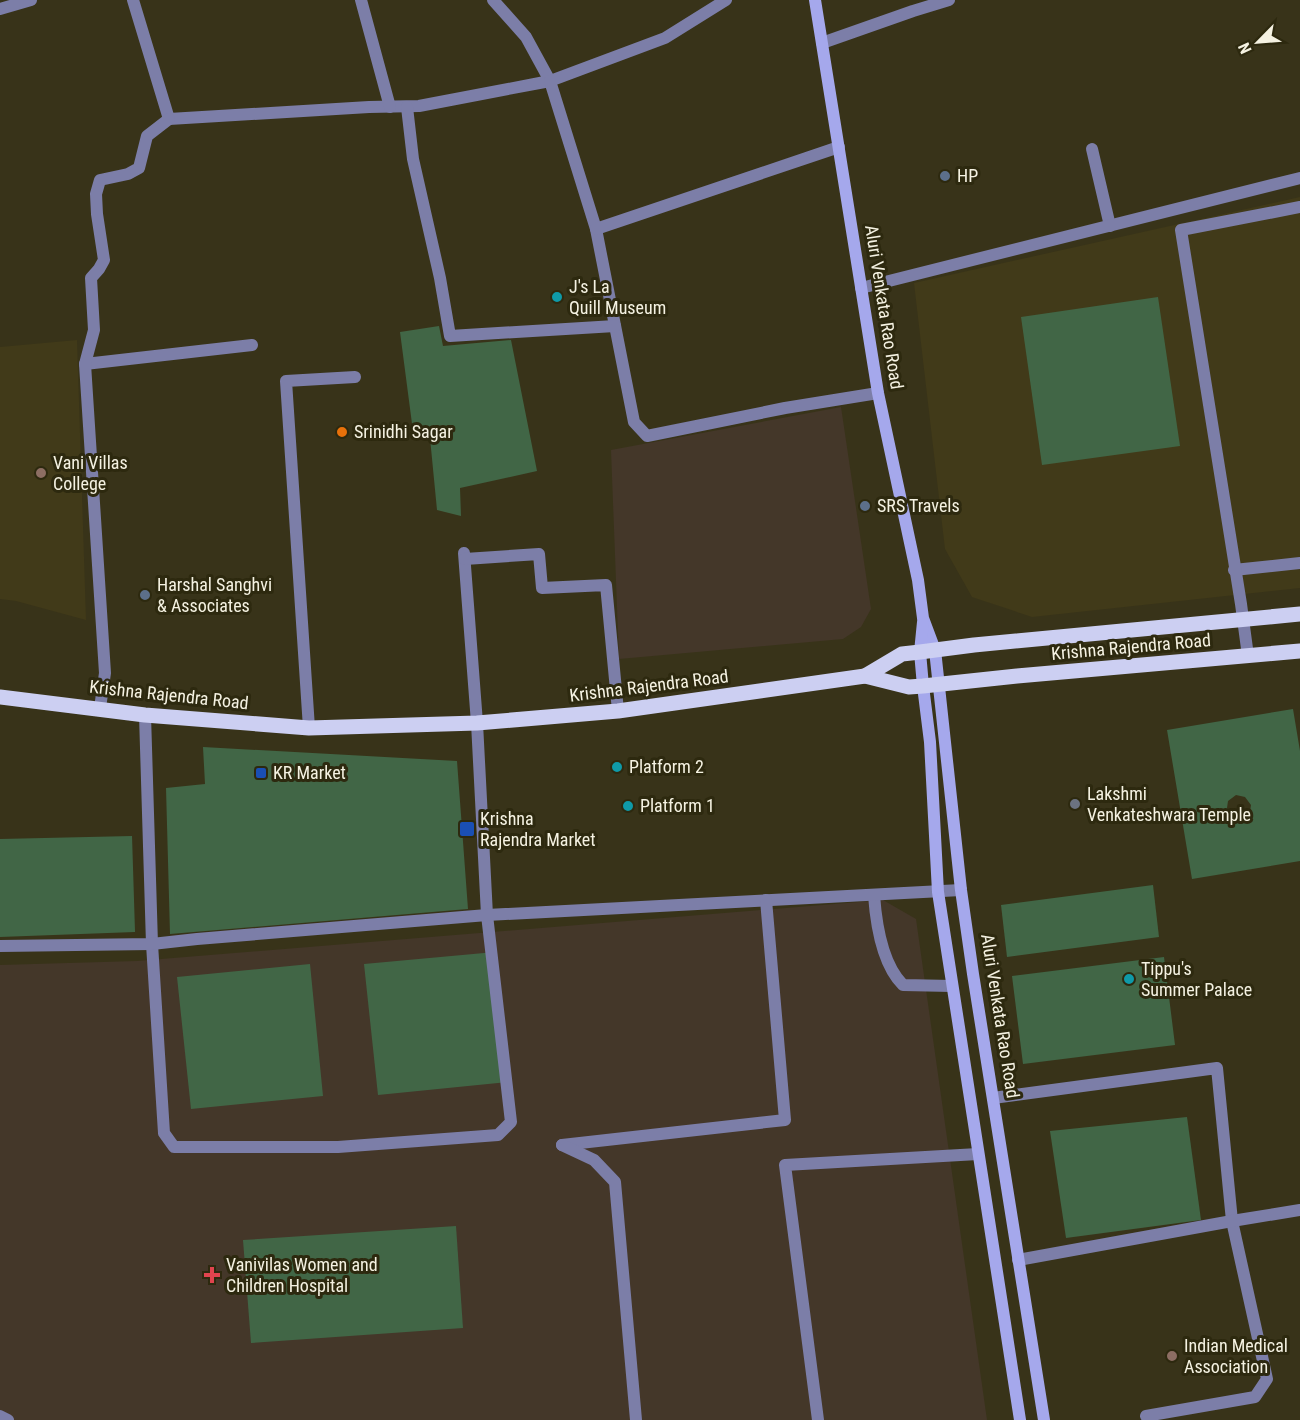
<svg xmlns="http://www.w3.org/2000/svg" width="1300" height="1420" font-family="'Roboto Condensed',sans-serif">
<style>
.commercial{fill:#443729}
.built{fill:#413a19}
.green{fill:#416646;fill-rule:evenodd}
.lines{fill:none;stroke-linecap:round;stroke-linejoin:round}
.service{stroke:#7c7ea8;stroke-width:12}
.minor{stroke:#7c7ea8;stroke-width:12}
.tertiary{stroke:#7c7ea8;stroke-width:12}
.secondary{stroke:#a5a8ec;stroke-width:12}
.primary{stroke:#cccff2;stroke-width:15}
.service-dot{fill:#5c6f8a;stroke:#2d290f;stroke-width:2}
.culture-dot{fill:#0f9aa8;stroke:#2d290f;stroke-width:2}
.food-dot{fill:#e8710a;stroke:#2d290f;stroke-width:2}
.education-dot{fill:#8d6e63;stroke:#2d290f;stroke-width:2}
.transit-dot{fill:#1a4fb4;stroke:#2d290f;stroke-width:2}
.worship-dot{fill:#6b7280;stroke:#2d290f;stroke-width:2}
.health-dot{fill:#e0444e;stroke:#2d290f;stroke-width:2}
.labels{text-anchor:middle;stroke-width:6;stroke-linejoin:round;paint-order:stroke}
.poi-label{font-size:18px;fill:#f5f2e2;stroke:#2d290f;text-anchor:start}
.street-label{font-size:18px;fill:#f5f2e2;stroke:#2d290f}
</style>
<rect width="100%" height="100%" fill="#383319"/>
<g class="commercial">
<path d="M841,407l30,202 -10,18 -18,12 -224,20 -8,-209z"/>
<path d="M883,900l33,19 71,501h-987v-455l137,-4z"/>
</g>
<g class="built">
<path d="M1300,197v391l-268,29 -60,-20 -27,-48 -31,-266z"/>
<path d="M77,340l9,280 -70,-19 -16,-2v-252z"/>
</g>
<g class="green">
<path d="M1158,297l22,149 -138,19 -21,-148z"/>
<path d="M439,326l4,20 68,-6 26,131 -77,17 1,28 -24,-6 -7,-72 -16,1 -14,-107z"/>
<path d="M1293,709l7,42v110l-108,18 -25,-149zM1236,795l9,2 6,8 -1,7 -8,6 -10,-1 -5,-9 1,-7z"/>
<path d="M203,747l254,14 11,148 -298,25 -4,-146 39,-4z"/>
<path d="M132,836l3,96 -135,5v-98z"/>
<path d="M1153,885l6,52 -152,20 -6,-52z"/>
<path d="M495,952l13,130 -130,13 -14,-131z"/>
<path d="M1164,957l11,88 -152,19 -11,-88z"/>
<path d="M310,964l13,132 -132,13 -14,-132z"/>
<path d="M1187,1117l14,103 -135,18 -16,-107z"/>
<path d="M456,1226l7,102 -212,15 -8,-103z"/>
</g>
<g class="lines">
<g class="service">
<path d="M822,43l91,-32 36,-11"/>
<path d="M1092,149l18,77"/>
<path d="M1234,570l66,-7"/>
<path d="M1248,656l-7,-52 -60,-374 119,-23"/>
<path d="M145,715l7,229 12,189 10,14h164l160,-12 13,-13 -24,-207 -10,-192"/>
<path d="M874,895c2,28 8,69 29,90l49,1"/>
<path d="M0,946l152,-2 45,-5 290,-24 474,-25"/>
<path d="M993,1098l224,-30 15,153 35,158 -12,18 -109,19"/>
<path d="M562,1145l223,-25 -19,-220"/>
<path d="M562,1145l32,15 21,22 21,238"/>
<path d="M1018,1260l214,-39 68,-11"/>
<path d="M0,1416l8,4"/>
<path d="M818,1420l-33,-255 193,-11"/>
</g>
<g class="minor">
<path d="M133,0l36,119 200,-12 50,-1 131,-25 -24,-44 -33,-37"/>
<path d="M361,0l29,107"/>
<path d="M726,0l-61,38 -115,43 46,148 38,193 13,14 138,-28 93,-15"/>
<path d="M407,107l6,52 27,119 10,58 165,-10"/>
<path d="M596,229l243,-82"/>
<path d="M861,288l439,-110"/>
<path d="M85,364l167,-19"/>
<path d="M464,553l13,170"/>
<path d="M465,559l74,-5 3,34 64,-3 12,126"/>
<path d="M100,708l5,-35 -20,-309 9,-34 -3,-52 8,-9 5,-9 -7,-46 -1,-20 4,-14 28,-6 11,-6 8,-32 22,-17"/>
<path d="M309,728l-23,-347 69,-4"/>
</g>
<path class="tertiary" d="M0,9l31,-9"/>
<g class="secondary">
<path d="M815,0l63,393 40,187 5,38 12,32 26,240 12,84 71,446"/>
<path d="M923,622l-3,30 3,34 7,56 8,150 82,528"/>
</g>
<g class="primary">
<path d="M865,676l37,-22 18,-2 54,-7 326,-31"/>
<path d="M0,697l145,18 164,13 168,-5 141,-12 247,-35 44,11 14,-1 94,-10 283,-25"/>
</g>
</g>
<g class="service-dot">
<circle cx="945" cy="176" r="6"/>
<circle cx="865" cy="506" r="6"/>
<circle cx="145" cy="595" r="6"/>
</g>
<g class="culture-dot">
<circle cx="557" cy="297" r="6"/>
<circle cx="617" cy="767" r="6"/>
<circle cx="628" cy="806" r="6"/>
<circle cx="1129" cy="979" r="6"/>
</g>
<circle class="food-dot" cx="342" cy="432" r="6"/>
<g class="education-dot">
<circle cx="41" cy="473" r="6"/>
<circle cx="1172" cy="1356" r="6"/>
</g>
<g class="transit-dot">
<rect x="255" y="767" width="12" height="12" rx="3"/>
<rect x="459" y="821" width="16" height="16" rx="3"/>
</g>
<circle class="worship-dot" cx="1075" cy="804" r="6"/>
<path class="health-dot" d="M209 1266h6v6h6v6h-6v6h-6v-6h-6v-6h6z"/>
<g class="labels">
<g class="poi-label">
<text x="957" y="182">HP</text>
<text x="569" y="293">J's La<tspan x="569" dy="21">Quill Museum</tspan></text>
<text x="354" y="438">Srinidhi Sagar</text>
<text x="53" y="469">Vani Villas<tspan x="53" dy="21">College</tspan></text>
<text x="877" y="512">SRS Travels</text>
<text x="157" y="591">Harshal Sanghvi<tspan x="157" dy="21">&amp; Associates</tspan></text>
<text x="629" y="773">Platform 2</text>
<text x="273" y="779">KR Market</text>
<text x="1087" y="800">Lakshmi<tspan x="1087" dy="21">Venkateshwara Temple</tspan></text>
<text x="640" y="812">Platform 1</text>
<text x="480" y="825">Krishna<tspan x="480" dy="21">Rajendra Market</tspan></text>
<text x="1141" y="975">Tippu's<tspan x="1141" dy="21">Summer Palace</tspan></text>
<text x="226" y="1271">Vanivilas Women and<tspan x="226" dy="21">Children Hospital</tspan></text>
<text x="1184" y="1352">Indian Medical<tspan x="1184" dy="21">Association</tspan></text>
</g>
<g class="street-label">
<text transform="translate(884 307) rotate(81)" y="6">Aluri Venkata Rao Road</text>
<text transform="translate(1131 647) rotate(-5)" y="6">Krishna Rajendra Road</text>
<text transform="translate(649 686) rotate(-7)" y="6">Krishna Rajendra Road</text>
<text transform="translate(169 695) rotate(6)" y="6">Krishna Rajendra Road</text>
<text transform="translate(1000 1016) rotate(81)" y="6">Aluri Venkata Rao Road</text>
</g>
</g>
<g transform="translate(1258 42) rotate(245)" stroke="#2d290f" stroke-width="4.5" paint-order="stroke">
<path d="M0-4.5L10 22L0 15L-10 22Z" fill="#f5f2e2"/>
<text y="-9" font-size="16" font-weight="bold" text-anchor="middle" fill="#f5f2e2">N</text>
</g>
</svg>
